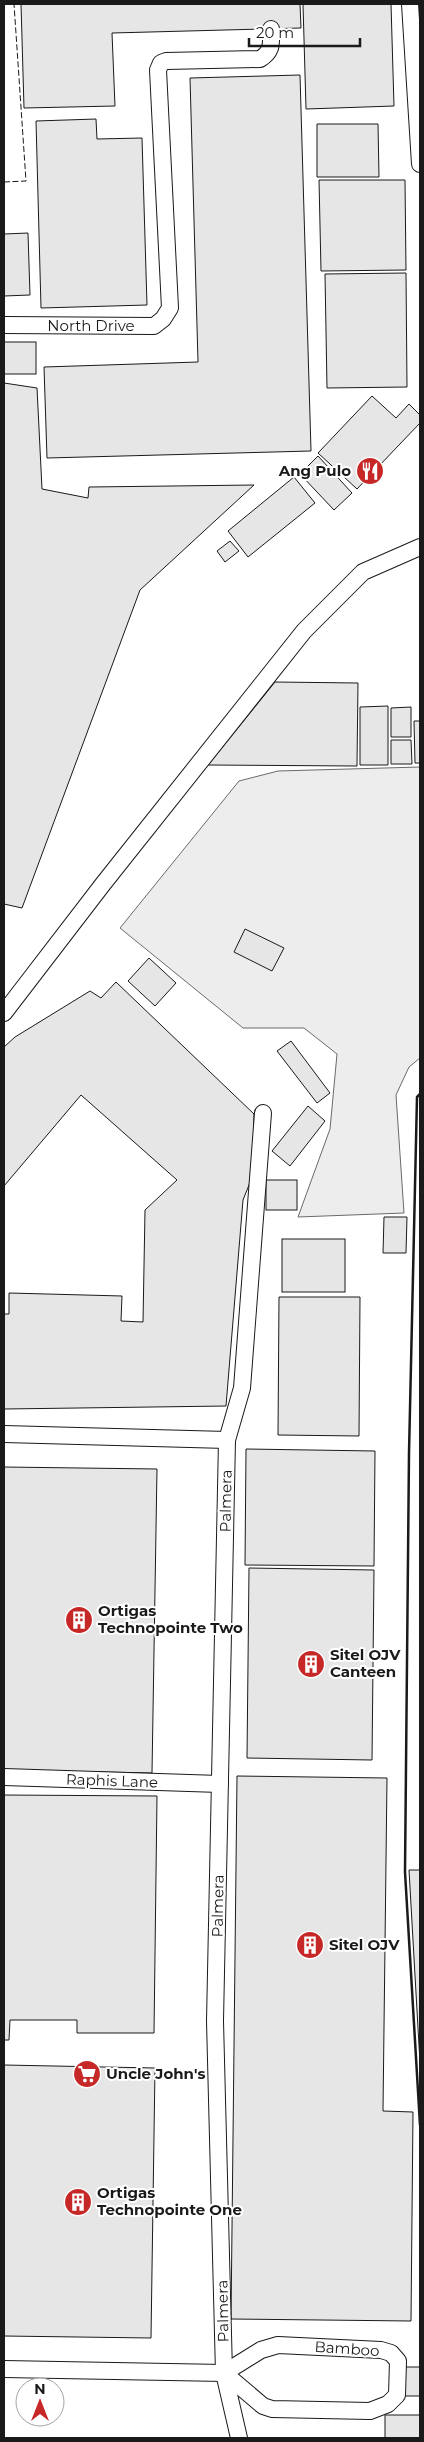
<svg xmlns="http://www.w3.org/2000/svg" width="424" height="2442" font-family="Montserrat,sans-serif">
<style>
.green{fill:#ededed;stroke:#6a6a6a}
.building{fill:#e6e6e6;stroke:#1a1a1a}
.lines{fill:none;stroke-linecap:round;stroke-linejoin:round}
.service-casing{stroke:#1a1a1a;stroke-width:18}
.service{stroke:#fff;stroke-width:16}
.fence{stroke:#1a1a1a;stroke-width:1;stroke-dasharray:6 2.5;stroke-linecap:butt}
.wall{stroke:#1a1a1a;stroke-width:2.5}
.labels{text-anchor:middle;stroke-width:4;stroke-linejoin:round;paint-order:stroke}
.street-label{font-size:15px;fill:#1a1a1a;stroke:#fff}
.poi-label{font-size:15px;font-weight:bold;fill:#1a1a1a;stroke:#fff;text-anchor:start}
</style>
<rect width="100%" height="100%" fill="#fff"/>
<path class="green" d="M420,767v291l-11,9 -13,28 8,118 -106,4 32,-88 7,-75 -33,-26h-61l-123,-100 119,-147 39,-10z"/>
<g class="building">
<path d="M21,4h279l1,24 -189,5 3,73 -91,2z"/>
<path d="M303,4h88l3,102 -88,3z"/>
<path d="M300,75l11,376 -264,7 -3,-91 154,-5 -8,-284z"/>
<path d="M96,119l1,20 45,-1 5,167 -106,3 -5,-187z"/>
<path d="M317,124h61l1,53h-62z"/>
<path d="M319,180h86l1,90 -85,1z"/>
<path d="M28,233l2,62 -26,1v-62z"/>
<path d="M406,273l1,114 -80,1 -2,-114z"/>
<rect x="4" y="342" width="32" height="32"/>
<path d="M4,383l33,5 5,101 46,9 1,-11 165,-2 -114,105 -118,318 -18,-4z"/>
<path d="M372,396l24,22 13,-14 11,11v8l-63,66 -39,-36z"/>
<path d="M318,456l34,37 -18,17 -34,-36z"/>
<path d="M294,477l21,26 -67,54 -20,-26z"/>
<path d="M230,541l9,10 -14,11 -8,-11z"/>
<path d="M275,682l83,1 -1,83 -149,-1z"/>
<path d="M388,706v59h-28v-58z"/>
<path d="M411,707v30h-20v-29z"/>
<path d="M414,721h6v42h-5z"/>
<path d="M391,740h20l1,24h-21z"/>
<path d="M245,929l39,19 -12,23 -38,-19z"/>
<path d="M149,958l27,25 -21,23 -27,-25z"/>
<path d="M116,982l138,132 -1,61 -10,25 -17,206 -222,3v-95h5v-21l113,3 -1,25 22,1 2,-112 32,-30 -96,-85 -77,91v-139l11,-10 75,-46 11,7z"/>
<path d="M291,1041l39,52 -13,10 -40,-52z"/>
<path d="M308,1106l17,15 -35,45 -18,-15z"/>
<rect x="266" y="1180" width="31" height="30"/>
<path d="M384,1217h23l-1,36h-23z"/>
<rect x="282" y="1239" width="63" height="53"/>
<path d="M279,1297h81l-1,139 -81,-1z"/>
<path d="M246,1449l129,2 -1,115 -129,-1z"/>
<path d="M4,1467l153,2 -5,304 -148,-3z"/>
<path d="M249,1568l125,2 -2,190 -125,-2z"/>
<path d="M237,1776l150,2 -4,333 30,1 -2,209 -180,-2z"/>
<path d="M4,1795l153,1 -3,237h-77v-13h-67l-1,20h-5z"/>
<path d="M409,1870h11v193z"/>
<path d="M4,2065l151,3 -4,270 -147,-2z"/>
<rect x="400" y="2367" width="20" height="29"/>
<rect x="385" y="2415" width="35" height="23"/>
</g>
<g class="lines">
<g class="service-casing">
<g id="service">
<path d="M410,4l10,160"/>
<path d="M4,325l150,1 9,-7 7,-11 -12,-238 3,-7 5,-2 94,-2c13,-8 11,-15 11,-30"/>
<path d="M4,1013l99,-129 201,-253 59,-59 57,-25"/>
<path d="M4,1434l223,6"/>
<path d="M4,1777l216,7"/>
<path d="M4,2369l220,4 37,-23 17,-5 103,5 10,3 7,8 -1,34 -9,9 -18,7 -98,-2 -9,-3 -39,-33"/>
<path d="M239,2438l-15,-65 -9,-352 12,-581 15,-52 21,-275"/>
</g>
</g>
<use href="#service" class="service"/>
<path class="fence" d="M4,182l22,-1 -12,-177"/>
<path class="wall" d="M420,1094l-3,3 -8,356 -4,419 15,253"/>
</g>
<defs>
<g id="restaurant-disc" transform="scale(1.4375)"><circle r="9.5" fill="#c62828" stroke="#fff"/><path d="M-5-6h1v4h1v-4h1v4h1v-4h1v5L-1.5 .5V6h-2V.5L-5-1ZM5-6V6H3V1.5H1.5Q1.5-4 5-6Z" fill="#fff"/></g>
<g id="building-disc" transform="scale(1.4375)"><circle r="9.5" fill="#c62828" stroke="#fff"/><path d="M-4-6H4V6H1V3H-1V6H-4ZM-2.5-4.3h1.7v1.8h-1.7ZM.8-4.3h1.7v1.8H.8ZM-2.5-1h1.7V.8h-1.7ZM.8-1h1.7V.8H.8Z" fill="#fff"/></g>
<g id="supermarket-disc" transform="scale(1.4375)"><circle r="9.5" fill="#c62828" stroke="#fff"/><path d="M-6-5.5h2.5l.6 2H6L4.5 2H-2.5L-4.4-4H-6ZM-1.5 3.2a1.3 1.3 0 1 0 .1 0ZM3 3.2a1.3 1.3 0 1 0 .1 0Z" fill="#fff"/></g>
</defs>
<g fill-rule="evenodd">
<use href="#restaurant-disc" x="370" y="471"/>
<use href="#building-disc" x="79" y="1620"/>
<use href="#building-disc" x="311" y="1664"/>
<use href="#building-disc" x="310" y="1945"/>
<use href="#supermarket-disc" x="87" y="2074"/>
<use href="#building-disc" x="78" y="2202"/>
</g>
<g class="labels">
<g class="street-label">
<text x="91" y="331">North Drive</text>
<text transform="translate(226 1501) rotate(-89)" y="5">Palmera</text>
<text transform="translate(112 1781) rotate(2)" y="5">Raphis Lane</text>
<text transform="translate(218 1906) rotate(-89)" y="5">Palmera</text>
<text transform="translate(223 2311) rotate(-91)" y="5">Palmera</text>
<text transform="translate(347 2349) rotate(4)" y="5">Bamboo</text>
</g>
<g class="poi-label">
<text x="351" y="476" text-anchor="end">Ang Pulo</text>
<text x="98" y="1616">Ortigas<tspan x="98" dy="17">Technopointe Two</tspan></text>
<text x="330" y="1660">Sitel OJV<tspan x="330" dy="17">Canteen</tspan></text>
<text x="329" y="1950">Sitel OJV</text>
<text x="106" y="2079">Uncle John's</text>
<text x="97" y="2198">Ortigas<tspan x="97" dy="17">Technopointe One</tspan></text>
</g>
</g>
<rect width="424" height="2442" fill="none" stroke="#1a1a1a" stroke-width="10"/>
<g transform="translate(40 2402)"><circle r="24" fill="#ffffff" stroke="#a3a3a3"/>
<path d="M0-4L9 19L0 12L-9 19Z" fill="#c62828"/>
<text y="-8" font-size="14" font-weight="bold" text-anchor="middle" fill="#1a1a1a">N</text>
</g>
<path d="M249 38v8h111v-8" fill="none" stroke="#1a1a1a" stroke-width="2.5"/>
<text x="256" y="38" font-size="15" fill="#1a1a1a" stroke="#ffffff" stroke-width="4" paint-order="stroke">20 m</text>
</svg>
